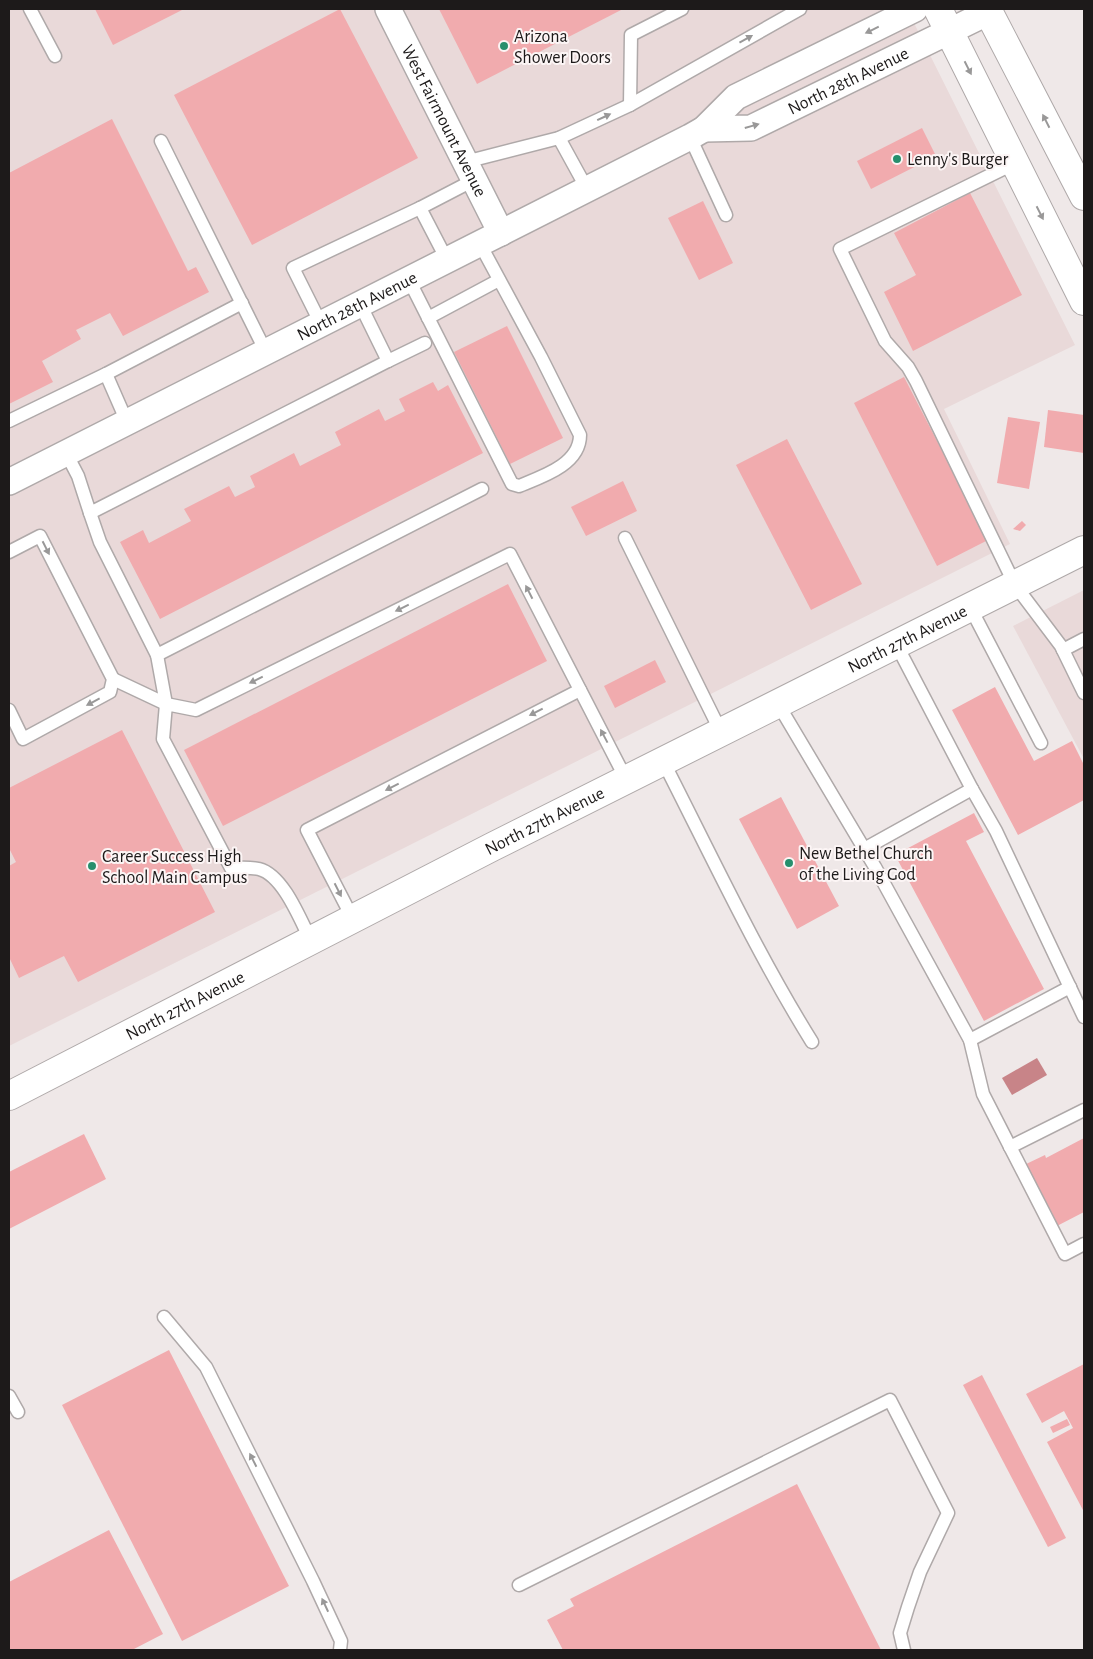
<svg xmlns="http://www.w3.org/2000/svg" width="1093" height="1659" font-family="'Alegreya Sans',sans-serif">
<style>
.built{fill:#e9d9d9}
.water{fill:#c88488}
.building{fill:#f1abae}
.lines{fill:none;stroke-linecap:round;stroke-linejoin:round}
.lane-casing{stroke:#afa9a9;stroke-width:15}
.street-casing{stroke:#afa9a9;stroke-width:28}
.secondary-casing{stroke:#afa9a9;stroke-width:30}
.lane{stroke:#fff;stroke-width:12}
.street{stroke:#fff;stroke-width:25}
.secondary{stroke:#fff;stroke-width:28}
.oneway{fill:#999898}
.poi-dot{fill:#278f6d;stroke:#fcf5f5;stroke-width:2}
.labels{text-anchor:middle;stroke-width:4;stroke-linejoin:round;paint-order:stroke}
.poi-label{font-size:18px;fill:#1d1a1a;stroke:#fcf5f5;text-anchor:start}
.street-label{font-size:18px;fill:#1d1a1a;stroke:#fcf5f5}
</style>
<rect width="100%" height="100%" fill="#efe8e8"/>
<g class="built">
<path d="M9,9h898l168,336 -131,64 66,135 -1001,502z"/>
<path d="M1084,590v169l-71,-133z"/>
</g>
<path class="water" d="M1037,1058l10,17 -35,20 -10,-17z"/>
<g class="building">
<path d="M95,9h89l-71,36z"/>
<path d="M340,9l78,149 -166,87 -78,-150z"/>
<path d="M439,9h184l-146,75z"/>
<path d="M112,119l76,152 8,-4 13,25 -86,44 -13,-23 -34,17 5,9 -39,22 11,21 -44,22v-231z"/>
<path d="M922,128l14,28 -65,33 -14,-28z"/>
<path d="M970,193l52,102 -109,56 -29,-59 32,-17 -22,-42z"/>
<path d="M703,201l30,62 -34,17 -31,-62z"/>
<path d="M507,326l56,112 -53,26 -56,-112z"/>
<path d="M904,377l84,163 -51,26 -83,-163z"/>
<path d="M433,382l5,9 10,-6 35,68 -323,166 -40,-77 23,-12 6,13 42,-22 -7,-12 45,-23 6,11 20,-10 -5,-11 44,-23 6,13 41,-21 -6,-13 44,-23 6,12 20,-10 -6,-12z"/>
<path d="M1048,410l36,5v38l-40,-6z"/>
<path d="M1008,417l32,5 -11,67 -32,-6z"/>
<path d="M787,439l75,145 -51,26 -75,-145z"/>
<path d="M623,481l14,30 -51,25 -15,-29z"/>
<path d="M1022,521l4,4 -6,6 -7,-2z"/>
<path d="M508,584l39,77 -324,165 -39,-76z"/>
<path d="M655,660l11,22 -51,26 -11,-22z"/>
<path d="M995,687l39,74 38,-20 12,24v35l-66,35 -66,-125z"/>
<path d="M122,730l93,182 -137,70 -14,-26 -45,22 -10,-21v-91l7,-4 -7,-14v-60z"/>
<path d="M781,797l58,109 -42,23 -58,-110z"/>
<path d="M974,813l10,19 -18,9 78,148 -60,32 -89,-166z"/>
<path d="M84,1134l22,45 -97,50v-57z"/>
<path d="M1084,1138v74l-29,15 -31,-62 21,-10 1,3z"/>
<path d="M169,1350l120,236 -107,55 -120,-236z"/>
<path d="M1084,1364v148l-37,-70 26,-14 -9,-17 -22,12 -16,-29z"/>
<path d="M982,1375l84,163 -18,9 -85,-162z"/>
<path d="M1067,1419l3,6 -17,8 -3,-6z"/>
<path d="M797,1484l84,166h-318l-16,-30 27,-14 -4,-7z"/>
<path d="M109,1530l54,104 -31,16h-123v-68z"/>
</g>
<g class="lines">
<g class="lane-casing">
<g id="lane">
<path d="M30,9l25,47"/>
<path d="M630,105l1,-70 51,-26"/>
<path d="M690,137l36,78"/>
<path d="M559,138l28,51"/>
<path d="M161,141l105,211"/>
<path d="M465,162l94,-24 71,-33 170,-96"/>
<path d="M1015,163l-175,86 45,92 23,26 8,14 99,204 46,61 23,47"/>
<path d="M420,208l27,52"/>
<path d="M409,280l103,204 7,2c22,-9 61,-21 61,-51l-39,-78 -61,-113"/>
<path d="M428,318l71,-38"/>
<path d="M321,324l-28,-56 127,-60 54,-28"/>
<path d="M388,361l37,-18"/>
<path d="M106,374l21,48"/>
<path d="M9,421l97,-47 136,-71"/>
<path d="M66,453l12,23 12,37 298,-152 -28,-57"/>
<path d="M90,513l10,29 57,113 325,-166"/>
<path d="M625,538l96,194"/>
<path d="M9,552l31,-16 73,143 -3,13 -87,47 -14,-29"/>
<path d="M970,607l71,136"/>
<path d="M896,644l76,145 24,42 88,186"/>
<path d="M1063,650l21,-11"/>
<path d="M113,679l53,25 -9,-49"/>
<path d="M778,704l97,163 95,173 13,54 82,160 19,-10"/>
<path d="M663,761c48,94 93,191 149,281"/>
<path d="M864,849l108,-60"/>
<path d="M353,919l-46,-89 273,-140"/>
<path d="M311,941c-11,-22 -28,-66 -52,-72 -9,-2 -19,-1 -28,-1l-68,-129 3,-35 30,6 314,-156 116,225"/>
<path d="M970,1040l100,-53"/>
<path d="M1010,1147l74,-37"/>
<path d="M164,1317l42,50 107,214 28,60 -1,9"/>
<path d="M9,1396l9,16"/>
<path d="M519,1585l371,-185 58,113 -28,59 -12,35 -8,26 4,17"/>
</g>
</g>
<g class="street-casing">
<g id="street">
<path id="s1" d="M388,9l113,224"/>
<path id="s2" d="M704,129l47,-1 238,-116"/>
<path id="s3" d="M9,482l681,-345 14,-8 32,-32 179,-88"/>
</g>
</g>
<g class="secondary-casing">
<g id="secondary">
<path d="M938,9l146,292"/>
<path d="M987,9l97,187"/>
<path id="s4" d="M9,1096l483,-249 592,-297"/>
</g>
</g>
<use href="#lane" class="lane"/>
<use href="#street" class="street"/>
<use href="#secondary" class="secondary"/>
</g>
<defs><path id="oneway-solid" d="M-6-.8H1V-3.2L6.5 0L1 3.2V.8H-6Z" transform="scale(1.25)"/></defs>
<g class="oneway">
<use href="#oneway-solid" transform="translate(872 30) rotate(154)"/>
<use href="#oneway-solid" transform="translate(746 39) rotate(-29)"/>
<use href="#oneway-solid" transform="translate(968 68) rotate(63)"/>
<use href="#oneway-solid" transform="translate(604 117) rotate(-25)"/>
<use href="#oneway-solid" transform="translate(1046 121) rotate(-117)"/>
<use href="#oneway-solid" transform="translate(752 126) rotate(-16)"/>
<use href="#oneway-solid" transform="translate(1040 213) rotate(63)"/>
<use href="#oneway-solid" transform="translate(46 548) rotate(63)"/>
<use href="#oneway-solid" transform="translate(529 592) rotate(-117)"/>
<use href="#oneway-solid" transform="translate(402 608) rotate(154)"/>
<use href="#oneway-solid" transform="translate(256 680) rotate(154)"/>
<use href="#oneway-solid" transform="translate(93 702) rotate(152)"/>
<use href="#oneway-solid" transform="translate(536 712) rotate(153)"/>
<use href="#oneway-solid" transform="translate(604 736) rotate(-118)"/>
<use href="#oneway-solid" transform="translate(392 787) rotate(153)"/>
<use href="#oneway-solid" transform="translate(338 890) rotate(63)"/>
<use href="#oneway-solid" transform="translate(253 1460) rotate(-117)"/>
<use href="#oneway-solid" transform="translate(325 1605) rotate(-115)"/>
</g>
<g class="poi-dot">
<circle cx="504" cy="46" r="5"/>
<circle cx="897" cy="159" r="5"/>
<circle cx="789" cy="863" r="5"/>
<circle cx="92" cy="866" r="5"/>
</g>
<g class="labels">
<g class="poi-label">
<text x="514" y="42">Arizona<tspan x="514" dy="21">Shower Doors</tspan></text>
<text x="907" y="165">Lenny's Burger</text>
<text x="799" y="859">New Bethel Church<tspan x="799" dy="21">of the Living God</tspan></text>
<text x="102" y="862">Career Success High<tspan x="102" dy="21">School Main Campus</tspan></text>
</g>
<g class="street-label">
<text dy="6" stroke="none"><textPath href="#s2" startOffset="155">North 28th Avenue</textPath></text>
<text dy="6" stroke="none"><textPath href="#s1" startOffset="125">West Fairmount Avenue</textPath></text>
<text dy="6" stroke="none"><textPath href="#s3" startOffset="390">North 28th Avenue</textPath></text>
<text dy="6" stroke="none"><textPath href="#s4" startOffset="1008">North 27th Avenue</textPath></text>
<text dy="6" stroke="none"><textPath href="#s4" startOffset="602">North 27th Avenue</textPath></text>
<text dy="6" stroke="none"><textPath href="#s4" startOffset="198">North 27th Avenue</textPath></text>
</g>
</g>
<rect width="1093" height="1659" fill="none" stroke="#1d1a1a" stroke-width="20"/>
</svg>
